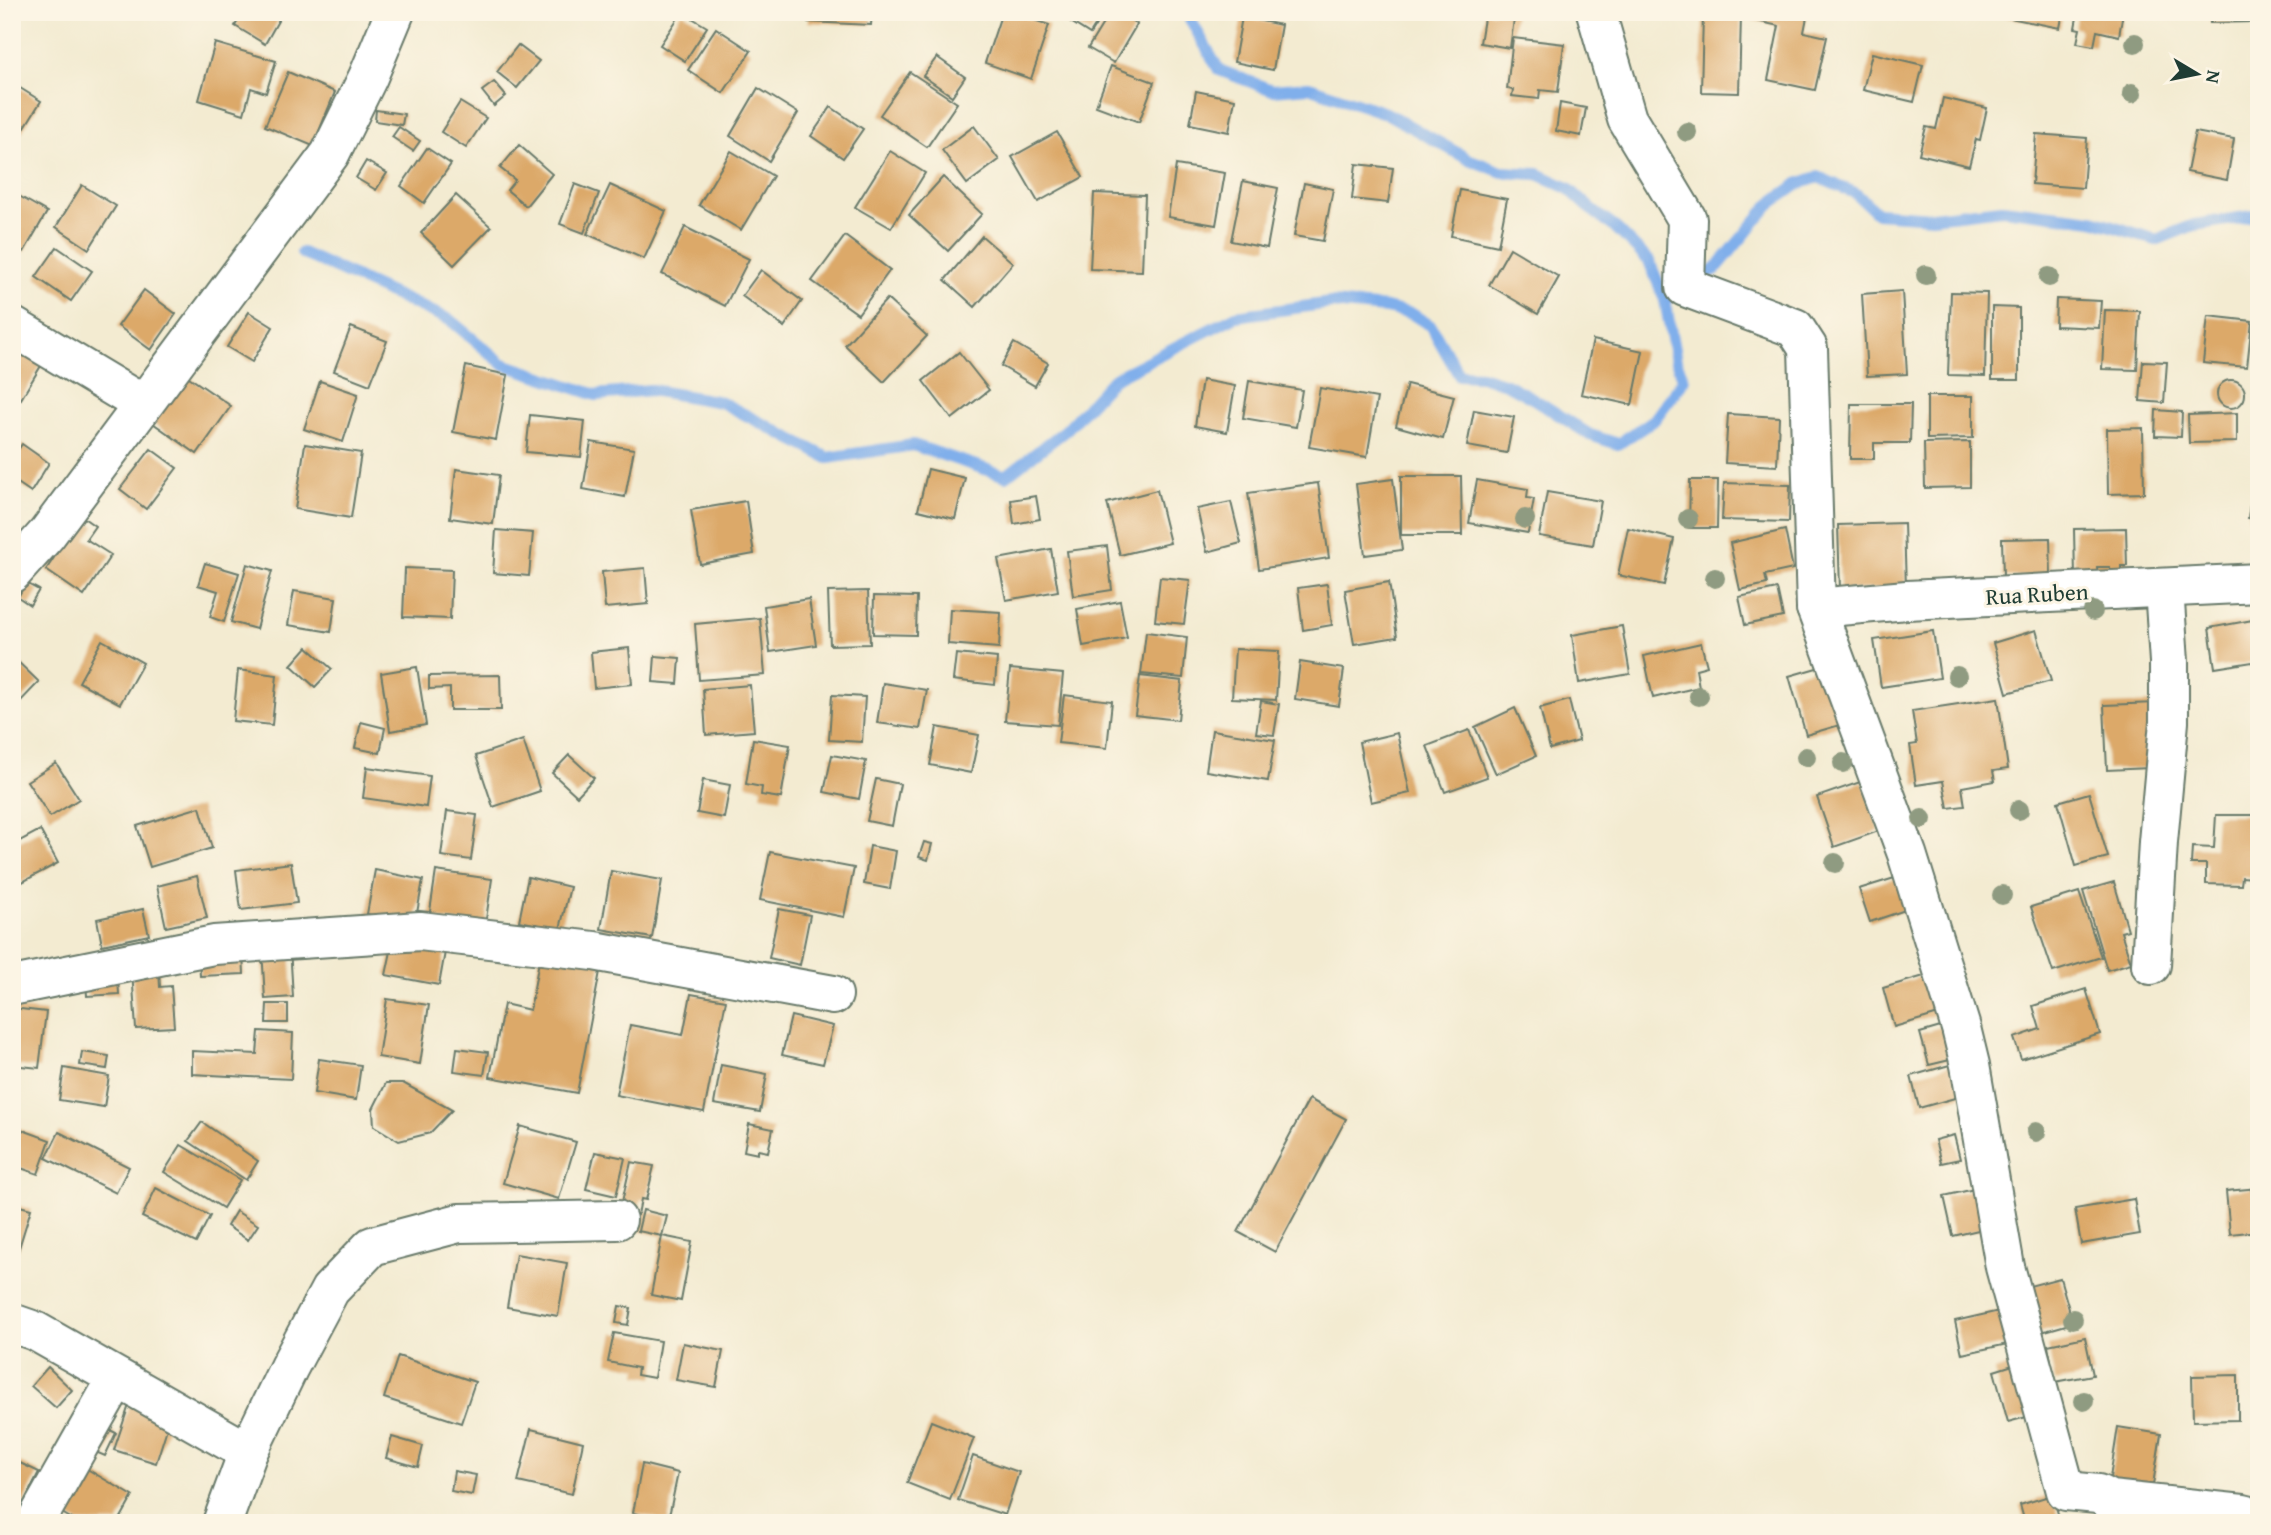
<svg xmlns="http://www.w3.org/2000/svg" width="2271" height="1535" font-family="'Gentium Book Plus',serif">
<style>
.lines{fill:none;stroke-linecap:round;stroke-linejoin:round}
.stream{stroke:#80afeb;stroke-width:12}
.building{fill:#dca969}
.street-casing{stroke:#697a6b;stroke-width:42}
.street{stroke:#fff;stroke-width:38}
.tree{fill:#8f9b81}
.labels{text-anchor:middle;stroke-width:6;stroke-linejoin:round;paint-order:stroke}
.street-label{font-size:23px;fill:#1f3d34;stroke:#fcf5e5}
</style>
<rect width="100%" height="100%" fill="#fcf5e5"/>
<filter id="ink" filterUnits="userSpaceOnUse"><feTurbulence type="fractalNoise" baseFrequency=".0143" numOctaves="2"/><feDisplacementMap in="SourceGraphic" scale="14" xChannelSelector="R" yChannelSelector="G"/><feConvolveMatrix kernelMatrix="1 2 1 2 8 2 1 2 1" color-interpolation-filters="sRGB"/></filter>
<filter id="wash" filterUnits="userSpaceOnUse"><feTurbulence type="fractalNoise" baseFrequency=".00686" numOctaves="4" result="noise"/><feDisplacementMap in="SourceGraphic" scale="28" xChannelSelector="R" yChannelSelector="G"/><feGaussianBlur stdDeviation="1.57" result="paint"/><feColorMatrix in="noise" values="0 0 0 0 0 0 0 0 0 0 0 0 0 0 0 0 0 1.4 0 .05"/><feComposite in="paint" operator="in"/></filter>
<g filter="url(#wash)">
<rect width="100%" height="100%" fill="#f3ebd1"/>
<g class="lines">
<g class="stream">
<path d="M1186,12l33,58 53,20 37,-3 79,27 80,45 34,13 36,2 30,14 24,22 25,19 32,32 16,39 4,-3"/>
<path d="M302,253l148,67 53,44 93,31 55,-5 70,12 107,56 85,-13 93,31 60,-46 47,-51 123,-63 95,-13 55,5 26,6 19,12 28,49 22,1 25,8 28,15 56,36 28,9 36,-24 30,-40 -8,-19 -11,-61"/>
<path d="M1693,282l22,-12 55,-66 28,-20 20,-7 37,16 22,20 55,4 70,-8 91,11 63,20 38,-15 65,-10"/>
</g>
</g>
<g id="blocks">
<g class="building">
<path d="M243,12h40l-18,32 -30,-18z"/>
<path d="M682,12l25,15 -22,34 -25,-16z"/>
<path d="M808,12h64l-1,13 -63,-3z"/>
<path d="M1002,12h8l39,13 -18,54 -46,-16z"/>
<path d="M1055,12h49l-14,22z"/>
<path d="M1110,12h7l20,12 -23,39 -26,-15z"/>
<path d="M1485,12h30l-5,36 -30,-5z"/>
<path d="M1754,12h54l-4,20 23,5 -12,53 -47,-10 11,-54 -27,-6z"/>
<path d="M2006,12h57l-3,16 -55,-11z"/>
<path d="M2078,12h45l-4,24 -22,-5 -3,15 -17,-3 3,-14 -5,-1z"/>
<path d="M2210,12h44v10l-44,1z"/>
<path d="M1703,15l38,1 -2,77 -38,-1z"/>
<path d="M1242,17l39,8 -8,45 -39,-8z"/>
<path d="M716,28l35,23 -28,42 -35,-23z"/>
<path d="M1513,38l51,6 -6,48 -18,-2 -1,9 -27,-3 1,-6 -6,-1z"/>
<path d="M215,43l61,18 -10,32 -15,-5 -7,26 -45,-14z"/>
<path d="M518,45l21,16 -22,27 -20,-16z"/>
<path d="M1872,53l51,12 -9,37 -51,-12z"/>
<path d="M937,57l28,20 -13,19 -29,-20z"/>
<path d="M1111,66l43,16 -15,40 -43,-16z"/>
<path d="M288,72l47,20 -22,54 -48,-20z"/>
<path d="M910,72l47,31 -30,44 -47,-32z"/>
<path d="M494,82l12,14 -12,10 -12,-15z"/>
<path d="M12,83l29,18 -21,34 -8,-4z"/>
<path d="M758,88l40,25 -29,48 -39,-25z"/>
<path d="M1196,91l39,8 -6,33 -39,-8z"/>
<path d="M1943,98l44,10 -7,32 -4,-1 -7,27 -50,-12 7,-27 10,2z"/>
<path d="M460,102l26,16 -20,30 -25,-16z"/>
<path d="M1560,103l26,5 -5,28 -25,-5z"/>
<path d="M831,107l32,22 -20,29 -32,-22z"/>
<path d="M376,110l28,4 -2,11 -27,-4z"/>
<path d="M974,126l25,34 -32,24 -25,-34z"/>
<path d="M399,127l21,14 -7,10 -21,-14z"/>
<path d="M1057,132l26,45 -45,25 -26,-45z"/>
<path d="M2195,132l39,7 -7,41 -40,-8z"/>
<path d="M2036,134l51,4 -4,50 -51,-4z"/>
<path d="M519,145l33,29 -26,32 -19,-16 8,-10 -15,-12z"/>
<path d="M427,148l24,16 -27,39 -23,-17z"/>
<path d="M731,151l42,25 -32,54 -42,-25z"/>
<path d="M890,151l35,22 -34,55 -36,-21z"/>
<path d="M366,161l21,12 -11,17 -20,-12z"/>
<path d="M1356,164l37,4 -5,35 -36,-4z"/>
<path d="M1176,165l49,8 -9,52 -48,-8z"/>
<path d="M943,177l39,37 -34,37 -39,-36z"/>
<path d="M1243,181l35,7 -11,60 -36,-7z"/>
<path d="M1304,183l29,6 -10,52 -29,-5z"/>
<path d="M575,184l24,9 -15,40 -24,-9z"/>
<path d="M82,185l34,21 -27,43 -33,-22z"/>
<path d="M610,185l56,26 -22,48 -57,-25z"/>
<path d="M1460,190l47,9 -9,47 -47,-10z"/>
<path d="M12,192l35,20 -23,40 -12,-7z"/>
<path d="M1094,193l51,2 -3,76 -52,-2z"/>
<path d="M456,195l35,32 -37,38 -33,-32z"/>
<path d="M685,227l64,32 -24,47 -63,-32z"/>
<path d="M845,236l45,34 -32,44 -46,-33z"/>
<path d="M982,236l31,27 -38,44 -30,-27z"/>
<path d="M57,247l35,24 -21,30 -35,-24z"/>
<path d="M1510,248l49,29 -21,37 -49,-29z"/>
<path d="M12,263l6,3 -6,13z"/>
<path d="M761,270l41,31 -18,26 -42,-31z"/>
<path d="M144,290l32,24 -25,36 -33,-24z"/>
<path d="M1902,291l5,83 -40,2 -5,-82z"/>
<path d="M1951,292l36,1 -2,83 -37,-1z"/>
<path d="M887,299l40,37 -43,46 -39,-37z"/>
<path d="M2056,299l45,2 -2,27 -44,-2z"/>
<path d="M1992,307l27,1v72h-27z"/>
<path d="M2105,310l35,1 -3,59 -35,-1z"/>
<path d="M249,312l24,15 -21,35 -25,-15z"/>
<path d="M2208,316l44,5 -5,46 -44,-4z"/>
<path d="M351,327l36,14 -17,44 -36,-14z"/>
<path d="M1593,340l50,11 -11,54 -51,-11z"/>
<path d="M1014,343l34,20 -13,23 -34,-20z"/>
<path d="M12,346l30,18 -21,35 -9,-6z"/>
<path d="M959,352l30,38 -37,29 -29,-38z"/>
<path d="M2143,361l24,1 -3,41 -24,-2z"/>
<path d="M466,366l42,9 -12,65 -43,-8z"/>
<path d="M183,373l48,33 -34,48 -47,-33z"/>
<circle cx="2231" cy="394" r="14"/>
<path d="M1202,380l33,6 -8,46 -32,-6z"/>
<path d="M320,381l38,13 -15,48 -39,-13z"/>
<path d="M1249,381l53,9 -6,37 -53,-9z"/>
<path d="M1407,384l47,12 -11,43 -47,-13z"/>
<path d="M1320,388l57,10 -10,59 -58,-10z"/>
<path d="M1927,396h46v42l-46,1z"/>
<path d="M1851,404h60l-1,39h-36v16h-24z"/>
<path d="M1474,410l40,7 -7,36 -40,-7z"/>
<path d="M2156,410l26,2 -1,25 -26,-1z"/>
<path d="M2237,413v29l-48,1 -1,-28z"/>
<path d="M1728,414l51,3 -2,49 -52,-3z"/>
<path d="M530,415l55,6 -4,36 -55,-5z"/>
<path d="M2143,428l1,65 -36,1 -1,-65z"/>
<path d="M591,442l43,7 -9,48 -42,-8z"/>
<path d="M1970,442v45l-45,1 -1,-45z"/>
<path d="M22,444l27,19 -18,29 -19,-13v-20z"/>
<path d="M305,444l56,9 -10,65 -56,-9z"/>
<path d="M151,449l26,19 -31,41 -26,-20z"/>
<path d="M2257,458h2v62l-11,-2z"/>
<path d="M456,469l43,6 -6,49 -43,-6z"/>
<path d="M928,469l37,9 -10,41 -37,-9z"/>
<path d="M1401,476h60l1,59h-61z"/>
<path d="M1393,479l9,71 -37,5 -9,-71z"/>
<path d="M1477,480l51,9 -1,9 7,1 -6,34 -59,-10z"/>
<path d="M1690,480h28l-1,48h-28z"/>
<path d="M1318,483l11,75 -70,11 -11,-76z"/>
<path d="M1724,483l66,2 -1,37 -67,-2z"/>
<path d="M1157,490l13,53 -50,12 -13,-52z"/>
<path d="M1547,492l54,9 -8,44 -54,-9z"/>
<path d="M1036,496l4,23 -26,5 -3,-24z"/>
<path d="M746,501l8,53 -54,10 -9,-54z"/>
<path d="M1231,502l10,41 -34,9 -10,-43z"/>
<path d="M81,516l14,10 -9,13 25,16 -27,41 -38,-26z"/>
<path d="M1904,523l2,65 -66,2 -2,-65z"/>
<path d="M1628,528l46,11 -10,46 -46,-10z"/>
<path d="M2126,528l1,38h-6v7h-11v-6h-13l1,10h-23l-1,-48z"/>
<path d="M496,530l37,3 -4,43 -36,-3z"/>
<path d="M1785,530l8,39 -28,6 2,9 -27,6 -10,-47z"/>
<path d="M2050,538l1,38 -48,1 -1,-38z"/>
<path d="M1107,546l5,44 -39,6 -6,-45z"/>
<path d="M1051,549l7,42 -52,9 -8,-41z"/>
<path d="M205,563l34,10 -15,49 -14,-5 8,-26 -20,-6z"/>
<path d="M247,564l25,7 -16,58 -25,-7z"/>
<path d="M405,568l47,2 -2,49 -47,-2z"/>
<path d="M645,568l3,36 -43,4 -3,-36z"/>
<path d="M1160,577l30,3 -6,44 -29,-3z"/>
<path d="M1389,582l8,55 -43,7 -9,-54z"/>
<path d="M26,583l13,7 -9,15 -12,-8z"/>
<path d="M1327,584l5,41 -29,5 -5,-42z"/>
<path d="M1777,589l6,28 -38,8 -6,-28z"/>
<path d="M294,591l42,7 -5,34 -43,-7z"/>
<path d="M868,591l2,53 -40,1 -2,-53z"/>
<path d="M874,596l43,1 -1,38 -43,-1z"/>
<path d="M809,599l7,46 -46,7 -6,-46z"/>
<path d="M1120,601l7,37 -44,8 -6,-37z"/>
<path d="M950,609l51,3 -2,36 -51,-4z"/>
<path d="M760,618l5,57 -66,5 -4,-56z"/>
<path d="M2258,619l1,42 -44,7 -6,-40z"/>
<path d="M1622,626l8,48 -51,9 -7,-48z"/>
<path d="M2036,630l15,51 -44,12 -14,-50z"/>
<path d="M1933,631l7,47 -59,9 -7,-47z"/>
<path d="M1146,632l41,5 -4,41 -42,-4z"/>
<path d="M102,640l41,23 -23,41 -41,-22z"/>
<path d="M1701,643l6,23 -11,3 3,18 -46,11 -9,-42z"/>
<path d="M307,647l25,22 -17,18 -24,-22z"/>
<path d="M629,648l3,36 -38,4 -3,-36z"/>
<path d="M1235,649l44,2 -3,49 -44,-2z"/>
<path d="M956,654l41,4 -2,27 -42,-5z"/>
<path d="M12,656l27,26 -21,22 -6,-5z"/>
<path d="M655,656l25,2 -2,26 -25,-2z"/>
<path d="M1300,662l44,7 -5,37 -44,-7z"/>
<path d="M1827,665l16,59 -37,11 -17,-59z"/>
<path d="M417,667l9,58 -36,6 -9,-58z"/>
<path d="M1010,669l53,5 -5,51 -53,-4z"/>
<path d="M238,670l39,5 -5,50 -39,-4z"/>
<path d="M500,675l1,35h-51v-22l-21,1v-13z"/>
<path d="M1140,676l42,5 -4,39 -43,-5z"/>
<path d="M883,683l44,7 -7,39 -43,-6z"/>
<path d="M750,685l4,46 -48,4 -3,-46z"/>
<path d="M832,695l33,2 -3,45 -33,-2z"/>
<path d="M1064,695l48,6 -5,47 -49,-5z"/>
<path d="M1998,698l10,71 -15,2 2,10 -33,6 3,19 -17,2 -5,-27 -27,4 -6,-40 7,-1 -5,-33z"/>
<path d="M1569,700l10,41 -29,8 -10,-41z"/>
<path d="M1261,701l18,3 -5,31 -18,-2z"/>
<path d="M2156,703l-6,65 -43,2 -3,-65z"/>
<path d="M1515,708l21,48 -40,18 -21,-47z"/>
<path d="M361,722l24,6 -5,25 -25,-5z"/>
<path d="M937,727l42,8 -8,38 -41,-8z"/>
<path d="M1212,730l63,10 -7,41 -62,-10z"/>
<path d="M1469,730l18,47 -42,15 -18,-46z"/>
<path d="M1397,733l13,60 -39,9 -12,-60z"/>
<path d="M753,739l37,6 -9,53 -20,-3 1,-8 -16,-3z"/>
<path d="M523,740l17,51 -47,16 -17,-51z"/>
<path d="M569,755l25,23 -17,18 -25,-23z"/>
<path d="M832,755l34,6 -7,38 -35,-7z"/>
<path d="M56,763l23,36 -29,18 -23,-36z"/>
<path d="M367,767l63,9 -4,31 -63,-9z"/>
<path d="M876,779l24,5 -8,42 -25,-5z"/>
<path d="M703,780l27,5 -6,33 -27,-5z"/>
<path d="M1863,781l16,50 -45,16 -17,-50z"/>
<path d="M2089,793l19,64 -32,9 -18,-64z"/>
<path d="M200,807l12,41 -62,19 -13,-41z"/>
<path d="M447,811l30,4 -6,45 -30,-4z"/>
<path d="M2216,815h43v68h-5v-5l-12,-1 -1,8 -35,-1v-20h-15l1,-17 22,1z"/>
<path d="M40,830l18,33 -43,23 -3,-5v-36z"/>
<path d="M924,842l8,2 -4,16 -9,-3z"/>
<path d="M870,846l26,5 -6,38 -26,-5z"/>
<path d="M770,852l84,16 -10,49 -84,-17z"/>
<path d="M291,863l6,40 -56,7 -5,-40z"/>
<path d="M375,870l48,10 -8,44 -48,-10z"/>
<path d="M436,871l56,8 -7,47 -56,-8z"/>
<path d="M611,871l51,9 -10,58 -51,-9z"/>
<path d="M197,876l10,42 -41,9 -9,-41z"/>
<path d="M1901,876l10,32 -41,14 -11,-33z"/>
<path d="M528,877l42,10 -10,42 -41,-8z"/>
<path d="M2114,882l14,48 -7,2 10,31 -24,7 -24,-79z"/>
<path d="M2079,892l22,65 -48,15 -22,-65z"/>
<path d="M143,909l6,26 -47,10 -5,-26z"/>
<path d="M779,909l31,6 -10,50 -31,-7z"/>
<path d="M12,925h2l4,45h-6z"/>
<path d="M393,942l52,10 -6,33 -53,-10z"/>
<path d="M290,947l3,50 -28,2 -3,-50z"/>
<path d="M541,950l61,11 -25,132 -87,-16 14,-73 26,6z"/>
<path d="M243,953l1,21 -44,2 -1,-20z"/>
<path d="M159,969l1,18 11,-1 3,41 -38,2 -4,-58z"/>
<path d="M1931,974l11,39 -48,14 -11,-39z"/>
<path d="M118,979l1,15 -32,2 -1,-15z"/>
<path d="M2086,989l14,45 -79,25 -7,-21 26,-9 -7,-23z"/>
<path d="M691,994l35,6 -22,112 -88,-17 14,-70 53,10z"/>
<path d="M387,999l42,6 -9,59 -42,-7z"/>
<path d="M267,1004h21v19h-22z"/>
<path d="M12,1008l34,4 -7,56 -27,-3z"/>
<path d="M791,1016l42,10 -10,38 -41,-9z"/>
<path d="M1944,1026l10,33 -25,6 -9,-32z"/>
<path d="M259,1031l34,2 -2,46 -99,-5v-23l65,3z"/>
<path d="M457,1048l31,4 -4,23 -30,-4z"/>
<path d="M82,1052l27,4 -2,13 -27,-4z"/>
<path d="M319,1059l42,6 -5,35 -42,-7z"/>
<path d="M1953,1064l9,32 -43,12 -8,-32z"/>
<path d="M721,1065l46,9 -7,38 -46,-8z"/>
<path d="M64,1068l45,8 -5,31 -45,-7z"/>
<path d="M386,1083h17l49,27 -22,23 -31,8 -25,-15 -1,-17z"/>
<path d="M1309,1099l37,20 -71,133 -37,-20z"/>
<path d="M202,1122l56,39 -12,19 -58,-39z"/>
<path d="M749,1124l24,5 -5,23 -10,-2v4l-14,-3z"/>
<path d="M520,1126l56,16 -17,57 -56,-16z"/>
<path d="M20,1129l30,11 -12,34 -26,-9v-14z"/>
<path d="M59,1132l70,35 -13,26 -70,-35z"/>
<path d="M1954,1135l6,24 -19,4 -6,-23z"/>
<path d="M181,1145l59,35 -17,28 -59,-36z"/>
<path d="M595,1152l30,6 -9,38 -30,-7z"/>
<path d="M631,1162l23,4 -8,34 -5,-1 -3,16 -18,-4z"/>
<path d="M1983,1187l8,40 -38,9 -9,-40z"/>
<path d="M156,1188l54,28 -14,27 -54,-26z"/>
<path d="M2259,1188v43l-29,3 -4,-43z"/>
<path d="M2134,1199l6,35 -59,10 -6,-35z"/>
<path d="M12,1204l19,5 -13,42 -6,-1z"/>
<path d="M643,1210l24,6 -5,20 -24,-5z"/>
<path d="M236,1211l22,14 -10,15 -21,-14z"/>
<path d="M662,1236l30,6 -11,59 -30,-6z"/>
<path d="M516,1254l51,9 -9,53 -51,-9z"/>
<path d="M2060,1278l13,45 -42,12 -13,-46z"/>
<path d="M619,1306l12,2 -3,17 -12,-2z"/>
<path d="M2004,1310l8,33 -50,11 -7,-33z"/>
<path d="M614,1333l46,8 -6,37 -17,-3 1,-7 -30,-6z"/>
<path d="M2085,1337l8,38 -38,7 -7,-37z"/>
<path d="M683,1343l40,8 -7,36 -40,-7z"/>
<path d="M398,1356l77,26 -14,41 -77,-25z"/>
<path d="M2016,1364l14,52 -22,6 -14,-51z"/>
<path d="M48,1367l24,23 -16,18 -25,-22z"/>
<path d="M2238,1375v45l-45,1 -1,-45z"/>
<path d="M129,1405l41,14 -14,44 -42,-13z"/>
<path d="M931,1421l43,17 -24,62 -43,-17z"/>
<path d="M102,1426l14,7 -11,23 -14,-6z"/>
<path d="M2118,1427l43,7 -9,57 -43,-7z"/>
<path d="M531,1429l52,13 -11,52 -54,-12z"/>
<path d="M392,1437l31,9 -5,21 -32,-9z"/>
<path d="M973,1456l46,16 -14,43 -47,-15z"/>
<path d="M20,1463l19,9 -16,32 -11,-5v-19z"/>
<path d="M642,1464l36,9 -10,48 -35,-8z"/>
<path d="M87,1469l46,27 -15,27h-39l-17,-10z"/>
<path d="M454,1471l22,4 -4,20 -21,-4z"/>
<path d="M2052,1495l9,28h-36l-5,-18z"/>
</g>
</g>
</g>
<g filter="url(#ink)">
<use href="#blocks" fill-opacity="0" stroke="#697a6b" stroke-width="2"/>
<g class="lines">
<g class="street-casing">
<g id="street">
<path d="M1596,12l31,107 60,100 -2,68 110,41 13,20 8,260 91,246 54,174 9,37 35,202 61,224 32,3 12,6 133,14 16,4"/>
<path d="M12,326l130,78"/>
<path d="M12,573l35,-39 283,-380 38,-77 27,-65"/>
<path d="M1816,608l91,-8 352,-17"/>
<path d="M2151,965l7,-123 11,-120v-60l-5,-74"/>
<path d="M12,986l202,-41 206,-14 174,20 239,44"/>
<path d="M12,1323l23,8 213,121"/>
<path d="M35,1523l82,-145"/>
<path d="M222,1523l26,-71 41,-85 41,-77 42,-44 87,-23 158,-3"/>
</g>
</g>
<use href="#street" class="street"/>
</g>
<g class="tree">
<circle cx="2135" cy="43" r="10"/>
<circle cx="2132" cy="93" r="10"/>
<circle cx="1687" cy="132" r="10"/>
<circle cx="1926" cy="275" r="10"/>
<circle cx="2049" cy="277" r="10"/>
<circle cx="1525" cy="519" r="10"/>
<circle cx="1688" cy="519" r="10"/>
<circle cx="1715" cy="578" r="10"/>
<circle cx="2093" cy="611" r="10"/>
<circle cx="1957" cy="676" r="10"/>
<circle cx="1699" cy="696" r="10"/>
<circle cx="1806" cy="757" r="10"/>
<circle cx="1843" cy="763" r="10"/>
<circle cx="2019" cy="810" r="10"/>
<circle cx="1922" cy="819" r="10"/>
<circle cx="1835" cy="863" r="10"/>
<circle cx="2002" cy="895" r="10"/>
<circle cx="2036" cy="1132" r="10"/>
<circle cx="2073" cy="1319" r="10"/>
<circle cx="2084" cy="1401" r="10"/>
</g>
</g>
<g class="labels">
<g class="street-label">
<text transform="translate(2037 594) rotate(-3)" y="8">Rua Ruben</text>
</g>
</g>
<rect width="2271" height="1535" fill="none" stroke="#fcf5e5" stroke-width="42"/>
<g transform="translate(2197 74) rotate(100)" stroke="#fcf5e5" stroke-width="5" paint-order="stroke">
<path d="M0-5L12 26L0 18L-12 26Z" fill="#1f3d34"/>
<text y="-10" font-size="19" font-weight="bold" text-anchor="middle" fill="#1f3d34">N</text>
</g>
</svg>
